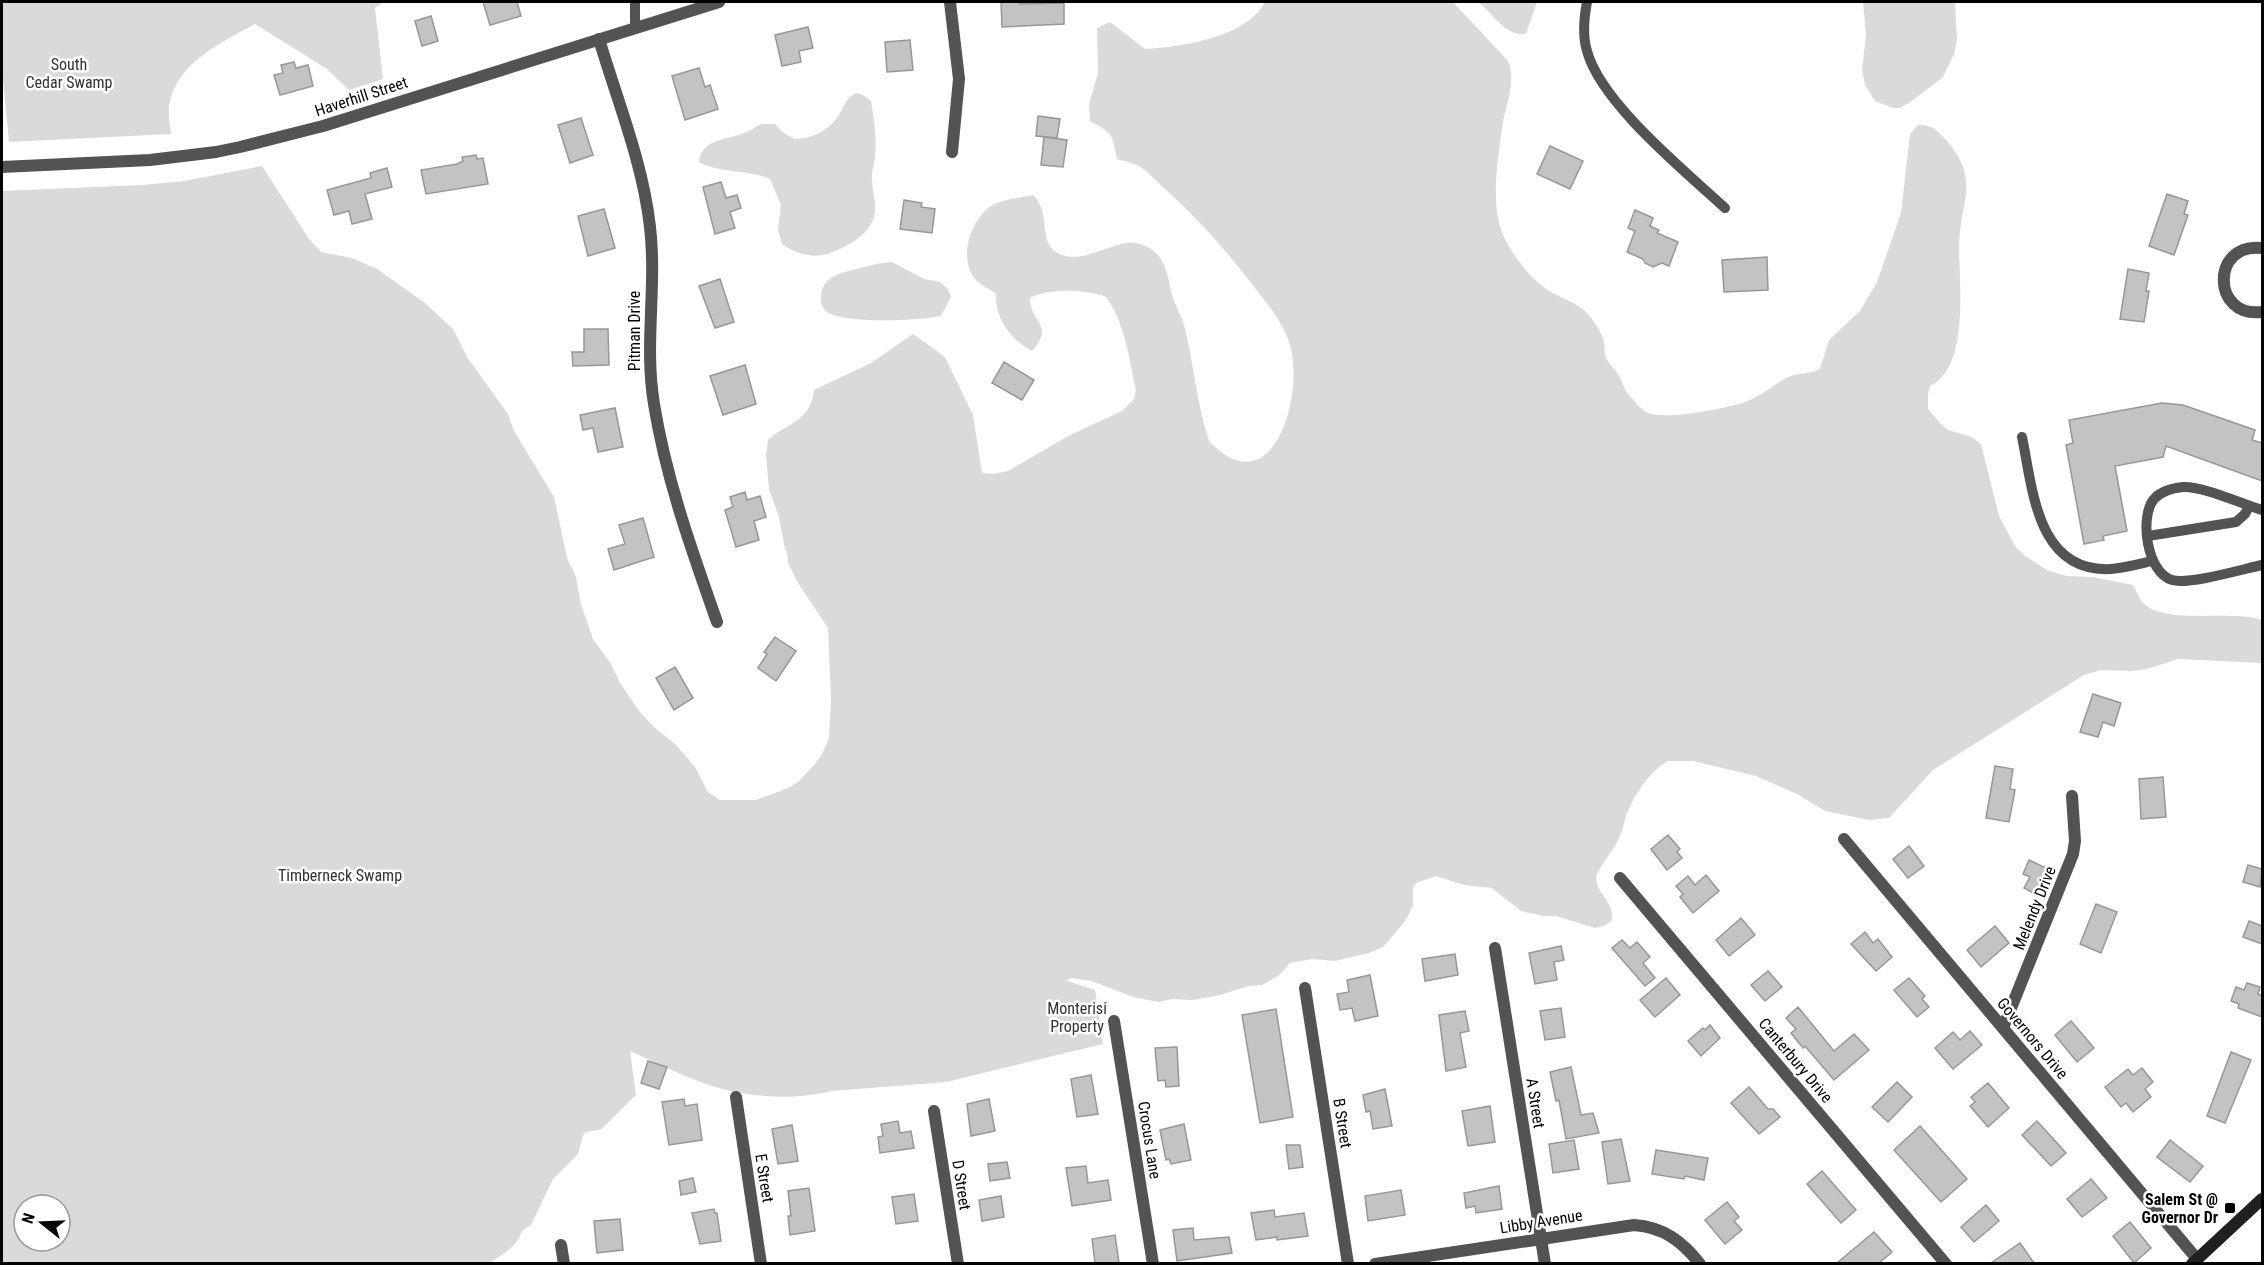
<svg xmlns="http://www.w3.org/2000/svg" width="2264" height="1265" font-family="'Roboto Condensed',sans-serif">
<style>
.green{fill:#dadada;fill-rule:evenodd}
.building{fill:#c3c3c3;stroke:#979797;stroke-width:1.5}
.lines{fill:none;stroke-linecap:round;stroke-linejoin:round}
.service{stroke:#535353;stroke-width:10}
.minor{stroke:#535353;stroke-width:12}
.tertiary{stroke:#535353;stroke-width:12}
.secondary{stroke:#202020;stroke-width:12}
.poi-dot{fill:#000;stroke:#fff;stroke-width:2}
.labels{text-anchor:middle;stroke-width:5;stroke-linejoin:round;paint-order:stroke}
.park-label{font-size:16px;fill:#313131;stroke:#fff}
.street-label{font-size:16px;fill:#000;stroke:#fff}
.poi-label{font-size:16px;font-weight:bold;fill:#000;stroke:#fff;text-anchor:end}
</style>
<rect width="100%" height="100%" fill="#fff"/>
<g class="green">
<path d="M2,2h382l-9,6 8,71 -34,11 -22,-21 -72,-45c-32,18 -76,37 -85,77 -3,9 0,23 1,33l-162,8 -7,-74z"/>
<path d="M1265,2h188l55,59c9,21 -3,45 -6,67 -4,29 -9,61 -4,90 4,26 32,63 55,75 11,6 23,10 32,18 7,7 17,21 19,31 1,4 0,9 1,13 2,7 9,13 13,19 4,6 5,14 10,20 5,6 13,16 20,19 19,7 74,-4 94,-10 16,-5 29,-16 44,-25 11,-6 22,-3 34,-9l9,-29 31,-29 17,-29 24,-69 9,-79 8,-9c14,-1 20,6 29,16 34,40 13,61 12,104 0,37 11,122 -29,141l-2,8v15l13,15 7,6 24,7 9,7 18,72 16,30 10,10 22,14 19,6 27,1 40,8c3,5 5,12 9,17 23,24 87,7 120,18v43l-84,-4 -31,10 -15,2 -31,-1 -17,5 -151,95 -44,48 -20,2 -44,-9 -26,-16 -43,-19 -63,-15h-25c-19,11 -34,34 -42,55 -3,9 -4,18 -9,26 -4,9 -20,27 -21,36 0,15 18,23 16,42l-8,6 -9,2 -39,-12h-12l-23,-5 -29,-23 -28,-3 -28,-9 -20,7 -3,5v17l-5,11 -6,9 -19,22 -14,6 -34,8 -23,-2 -22,4 -12,13 -16,9 -13,1 -29,9 -27,5 -21,-1 -13,3 -26,-5 -41,-16 -21,-3 -4,3 28,9 8,54 -157,38 -114,9c-35,9 -78,7 -113,-3 -30,-8 -61,-25 -89,-37l6,44 -34,34 -16,3 -3,3 -5,19 -25,25 -22,46 -9,6c-5,16 -20,24 -33,32h-487v-1072l141,-6 41,-4 78,-15 47,73 12,13 31,6 25,11 48,34 28,26 14,28 41,57 6,17 40,66 13,61 9,19 5,28 12,34 18,25 9,19 19,28 15,16 22,18 19,22 13,25 12,8h36l32,-12 10,-6 16,-17 7,-9 8,-18 2,-38 -3,-72 -30,-45 -10,-20 -1,-11 -2,-3 -6,-32 -10,-28 -3,-34 2,-15c18,-17 43,-18 46,-50l57,-27 42,-29 32,23 28,58 9,58 11,1 15,-3 62,-36 52,-24 12,-12 2,-9c-7,-32 -11,-67 -30,-93 -20,-8 -58,-9 -76,1 -1,24 26,26 2,53 -22,-12 -37,-32 -36,-57 -6,-5 -14,-8 -19,-13 -20,-20 -7,-61 14,-75 11,-7 29,-8 42,-11 18,16 5,45 23,57 24,16 60,-13 79,-9 9,1 19,7 24,13 8,12 10,25 13,39 4,12 10,22 13,34 9,37 12,76 24,112 63,67 96,-45 81,-96 -8,-25 -23,-41 -38,-61 -28,-36 -52,-63 -86,-94 -8,-7 -17,-18 -27,-24 -6,-3 -15,-5 -22,-7 -5,-26 -4,-25 -27,-38l-1,-17 9,-31 -1,-45 13,-6 35,27c37,-2 102,-12 120,-47zM24,1205h36v36h-36z"/>
<path d="M1478,2h59l-11,32c-22,2 -32,-20 -48,-32z"/>
<path d="M1863,2h92l2,38 -3,14 -11,23 -34,26 -9,5h-7l-18,-7 -10,-16 -3,-15 4,-35z"/>
<path d="M856,93l7,2 8,6c3,18 6,37 4,56 0,7 -4,15 -3,22 0,11 4,22 3,32 -2,23 -27,35 -45,42 -15,6 -35,1 -48,-9l-4,-14 3,-25 -11,-26c-23,-10 -49,-5 -71,-17 2,-23 28,-22 45,-29 17,-6 9,-10 31,-9l9,9 10,6c19,0 38,-10 47,-28 5,-8 5,-13 15,-18z"/>
<path d="M892,262l32,17 16,3 8,7 3,8 -10,19c-25,5 -89,7 -111,-2 -6,-3 -9,-9 -9,-15 0,-24 21,-26 39,-31 11,-3 20,-5 32,-6z"/>
</g>
<g class="building">
<path d="M483,2h34l4,14 -31,9z"/>
<path d="M1001,2h19v2l44,-1v21l-62,3z"/>
<path d="M431,16l7,25 -16,5 -7,-25z"/>
<path d="M808,27l5,21 -14,3 2,11 -19,4 -7,-31z"/>
<path d="M910,40l3,30 -26,2 -2,-30z"/>
<path d="M294,62l2,6 12,-3 5,21 -33,9 -6,-20 9,-2 -2,-8z"/>
<path d="M699,68l6,19 5,-2 8,24 -33,11 -13,-44z"/>
<path d="M1038,116l22,3 -3,19 -21,-2z"/>
<path d="M581,118l12,37 -23,8 -12,-38z"/>
<path d="M1044,137l23,3 -4,27 -22,-2z"/>
<path d="M1550,146l33,15 -13,28 -33,-15z"/>
<path d="M476,155l1,4 6,-1 5,26 -62,10 -5,-24 36,-6 6,-3 -1,-4z"/>
<path d="M387,168l5,19 -27,7 7,25 -20,5 -3,-13 -15,4 -7,-25 44,-12 -1,-5z"/>
<path d="M721,182l5,16 11,-3 4,13 -11,4 5,16 -20,6 -12,-47z"/>
<path d="M2167,194l21,7 -4,13 4,1 -14,40 -25,-9z"/>
<path d="M904,200l18,3 -1,4 14,2 -3,24 -32,-4z"/>
<path d="M604,209l11,39 -27,8 -10,-40z"/>
<path d="M1635,210l18,8 -3,8 9,4 -2,3 21,9 -9,24 -7,-3 -9,4 -8,-4 -2,-4 -16,-7 8,-21 -7,-3z"/>
<path d="M1767,257l1,33 -44,2 -2,-32z"/>
<path d="M2128,269l21,4 -3,18h3l-5,31 -24,-3z"/>
<path d="M720,279l14,43 -19,6 -16,-42z"/>
<path d="M584,329h24l1,36 -36,1 -1,-14h12z"/>
<path d="M1004,362l30,18 -12,20 -30,-17z"/>
<path d="M745,365l11,39 -33,11 -13,-39z"/>
<path d="M2162,403l21,2 72,25 -3,10 10,3v38l-96,-35 -3,11 -48,9 12,65 -24,5 1,4 -20,4 -18,-99 7,-2 -4,-23z"/>
<path d="M615,408l8,39 -25,5 -5,-24 -10,2 -3,-15z"/>
<path d="M745,492l2,8 13,-4 6,21 -12,4 5,19 -23,7 -11,-37 8,-3 -3,-10z"/>
<path d="M643,518l11,39 -40,13 -6,-21 17,-5 -6,-19z"/>
<path d="M775,637l21,14 -20,30 -18,-13 9,-14 -3,-2z"/>
<path d="M675,667l18,31 -19,12 -18,-32z"/>
<path d="M2093,694l28,9 -7,23 -11,-4 -5,15 -18,-5z"/>
<path d="M1995,766l18,3 -3,20 5,1 -6,32 -23,-4z"/>
<path d="M2163,777l3,40 -25,2 -2,-40z"/>
<path d="M1668,835l12,14 -3,3 5,6 -15,12 -16,-21z"/>
<path d="M1909,846l15,20 -16,12 -15,-19z"/>
<path d="M2029,860l21,10 -13,25 -13,-7 6,-11 -7,-3z"/>
<path d="M2248,865l14,4 -2,18 -17,-5z"/>
<path d="M1706,875l13,16 -26,22 -13,-16 3,-3 -7,-8 12,-10 7,9z"/>
<path d="M2096,904l21,8 -16,41 -21,-9z"/>
<path d="M1741,918l14,17 -26,21 -13,-16z"/>
<path d="M2249,921l13,5v18l-19,-7z"/>
<path d="M1995,926l14,17 -28,24 -14,-17z"/>
<path d="M1865,932l8,11 5,-4 14,18 -16,14 -25,-27z"/>
<path d="M1622,940l8,8 7,-6 13,15 -7,6 12,15 -10,8 -33,-38z"/>
<path d="M1561,946l3,14 -10,2 3,18 -22,4 -6,-31z"/>
<path d="M1455,954l3,21 -33,6 -3,-22z"/>
<path d="M1768,971l14,16 -17,14 -14,-16z"/>
<path d="M1370,975l8,41 -23,5 -3,-13 -12,2 -3,-16 12,-2 -2,-12z"/>
<path d="M1666,978l14,17 -25,22 -15,-17z"/>
<path d="M1909,978l16,18 -3,3 7,8 -12,10 -23,-27z"/>
<path d="M2247,983l13,4 -2,7 4,2v21l-24,-9 1,-4 -8,-3 5,-14 8,3z"/>
<path d="M1798,1007l36,44 20,-17 15,16 -35,30 -29,-34 -2,2 -12,-15 5,-4 -10,-11z"/>
<path d="M1561,1008l4,29 -20,3 -5,-29z"/>
<path d="M1276,1009l17,108 -33,6 -18,-108z"/>
<path d="M1465,1011l4,20 -9,2 6,34 -20,4 -7,-56z"/>
<path d="M2071,1021l23,27 -17,14 -22,-27z"/>
<path d="M1710,1025l10,13 -19,18 -13,-15 15,-13 2,2z"/>
<path d="M1970,1031l12,14 -29,24 -18,-21 18,-16 7,8z"/>
<path d="M1177,1047l2,39 -13,1 -1,-7 -7,1 -3,-33z"/>
<path d="M2231,1052l20,8 -26,63 -18,-7z"/>
<path d="M648,1061l19,6 -8,22 -18,-6z"/>
<path d="M1571,1067l10,48 12,-2 6,20 -33,6 -7,-39 -3,1 -6,-29z"/>
<path d="M2142,1068l11,14 -8,7 6,8 -18,15 -7,-9 -5,4 -16,-20 23,-18 5,6z"/>
<path d="M1091,1075l7,39 -21,3 -6,-38z"/>
<path d="M1897,1082l15,15 -24,25 -16,-15z"/>
<path d="M1988,1083l21,25 -21,19 -18,-21 5,-4 -4,-5z"/>
<path d="M1749,1087l19,22h5l7,8 -21,17 -28,-31z"/>
<path d="M1385,1089l7,37 -19,3 -3,-18 -4,1 -3,-17z"/>
<path d="M684,1099l1,7 12,-2 5,36 -33,5 -7,-43z"/>
<path d="M989,1099l6,32 -24,5 -4,-32z"/>
<path d="M1490,1106l5,36 -27,4 -6,-35z"/>
<path d="M898,1121l2,12 11,-2 3,17 -34,5 -2,-16 5,-1 -2,-12z"/>
<path d="M2037,1121l29,32 -15,13 -29,-31z"/>
<path d="M1184,1124l7,36 -20,4 -2,-5 -3,1 -6,-30z"/>
<path d="M792,1125l6,36 -20,3 -6,-35z"/>
<path d="M1920,1126l47,53 -26,23 -47,-52z"/>
<path d="M1621,1139l9,42 -22,3 -6,-42z"/>
<path d="M1574,1140l5,29 -26,4 -4,-29z"/>
<path d="M2170,1140l33,26 -13,16 -33,-25z"/>
<path d="M1286,1145h14l3,22 -14,2z"/>
<path d="M1656,1150l52,8 -4,22 -19,-4 -1,3 -32,-5z"/>
<path d="M1007,1162l3,16 -20,3 -2,-17z"/>
<path d="M1086,1166l2,17 20,-3 3,20 -39,6 -6,-38z"/>
<path d="M1822,1171l34,39 -15,13 -34,-39z"/>
<path d="M693,1178l3,14 -15,3 -2,-14z"/>
<path d="M2091,1179l16,19 -25,19 -15,-18z"/>
<path d="M1499,1186l3,23 -26,4 -1,-7 -9,2 -2,-15z"/>
<path d="M809,1188l6,43 -25,4 -2,-19h3l-3,-25z"/>
<path d="M1401,1190l4,25 -37,6 -3,-25z"/>
<path d="M914,1194l4,27 -22,3 -4,-27z"/>
<path d="M1001,1196l3,21 -22,4 -3,-21z"/>
<path d="M1727,1202l12,15 -5,4 8,9 -17,14 -20,-24z"/>
<path d="M1986,1205l13,16 -25,21 -13,-15z"/>
<path d="M714,1209l1,4h2l4,28 -21,3 -8,-31z"/>
<path d="M1274,1210l1,7 29,-4 4,23 -31,4v-3l-21,3 -5,-27z"/>
<path d="M620,1219l3,31 -26,3 -3,-32z"/>
<path d="M2130,1222l21,26 -17,15 -21,-27z"/>
<path d="M1193,1228l1,12 35,-3 3,16 -55,8 -4,-31z"/>
<path d="M1874,1232l18,20 -13,11h-42z"/>
<path d="M1115,1235l4,28h-24l-3,-24z"/>
<path d="M2020,1243l14,20h-43z"/>
</g>
<g class="lines">
<g class="service">
<path d="M1587,2c-3,16 -5,33 0,49 14,52 98,120 138,157"/>
<path d="M635,27v-25"/>
<path d="M2022,437c11,53 15,136 89,132 14,-1 28,-5 41,-8"/>
<path d="M2262,510c-20,-6 -59,-24 -79,-23 -10,1 -22,4 -29,12 -15,18 -7,74 18,81 17,5 71,-11 90,-15"/>
<path d="M2148,536l88,-14 9,-8 4,-8"/>
</g>
<g class="minor">
<path d="M950,2l9,77 -7,73"/>
<path d="M599,39c18,61 44,124 51,188 7,59 -6,118 4,177 12,75 38,147 63,218"/>
<path d="M2262,248c-51,-6 -51,70 0,64"/>
<path d="M1844,839l353,420"/>
<path d="M1620,878l326,386"/>
<path d="M1495,948l50,316"/>
<path d="M1305,988l43,276"/>
<path d="M1114,1021l39,243"/>
<path d="M2003,1028l70,-174 2,-13 -3,-45"/>
<path d="M736,1097l25,167"/>
<path d="M934,1111l24,153"/>
<path d="M561,1245l3,19"/>
<path d="M1375,1264l259,-39c29,2 48,16 66,39"/>
</g>
<path class="tertiary" d="M2,167l148,-7 66,-8 24,-5 83,-21 396,-124"/>
<path class="secondary" d="M2192,1264l70,-65"/>
</g>
<rect class="poi-dot" x="2224" y="1202" width="12" height="12" rx="3"/>
<g class="labels">
<g class="park-label">
<text x="69" y="70">South<tspan x="69" dy="18">Cedar Swamp</tspan></text>
<text x="340" y="881">Timberneck Swamp</text>
<text x="1077" y="1014">Monterisi<tspan x="1077" dy="18">Property</tspan></text>
</g>
<g class="street-label">
<text transform="translate(361 96) rotate(-18)" y="6">Haverhill Street</text>
<text transform="translate(634 331) rotate(-90)" y="6">Pitman Drive</text>
<text transform="translate(2034 908) rotate(-68)" y="6">Melendy Drive</text>
<text transform="translate(2033 1038) rotate(50)" y="6">Governors Drive</text>
<text transform="translate(1796 1060) rotate(50)" y="6">Canterbury Drive</text>
<text transform="translate(1536 1103) rotate(81)" y="6">A Street</text>
<text transform="translate(1343 1123) rotate(81)" y="6">B Street</text>
<text transform="translate(1150 1140) rotate(81)" y="6">Crocus Lane</text>
<text transform="translate(765 1178) rotate(81)" y="6">E Street</text>
<text transform="translate(962 1185) rotate(81)" y="6">D Street</text>
<text transform="translate(1541 1221) rotate(-9)" y="6">Libby Avenue</text>
</g>
<g class="poi-label">
<text x="2218" y="1205">Salem St @<tspan x="2218" dy="18">Governor Dr</tspan></text>
</g>
</g>
<rect width="2264" height="1265" fill="none" stroke="#000000" stroke-width="6"/>
<g transform="translate(42 1223) rotate(288)"><circle r="28" fill="#ffffff" stroke="#999999" stroke-width="1.5"/>
<path d="M0-4.5L10 22L0 15L-10 22Z" fill="#000000"/>
<text y="-9" font-size="16" font-weight="bold" text-anchor="middle" fill="#000000">N</text>
</g>
</svg>
